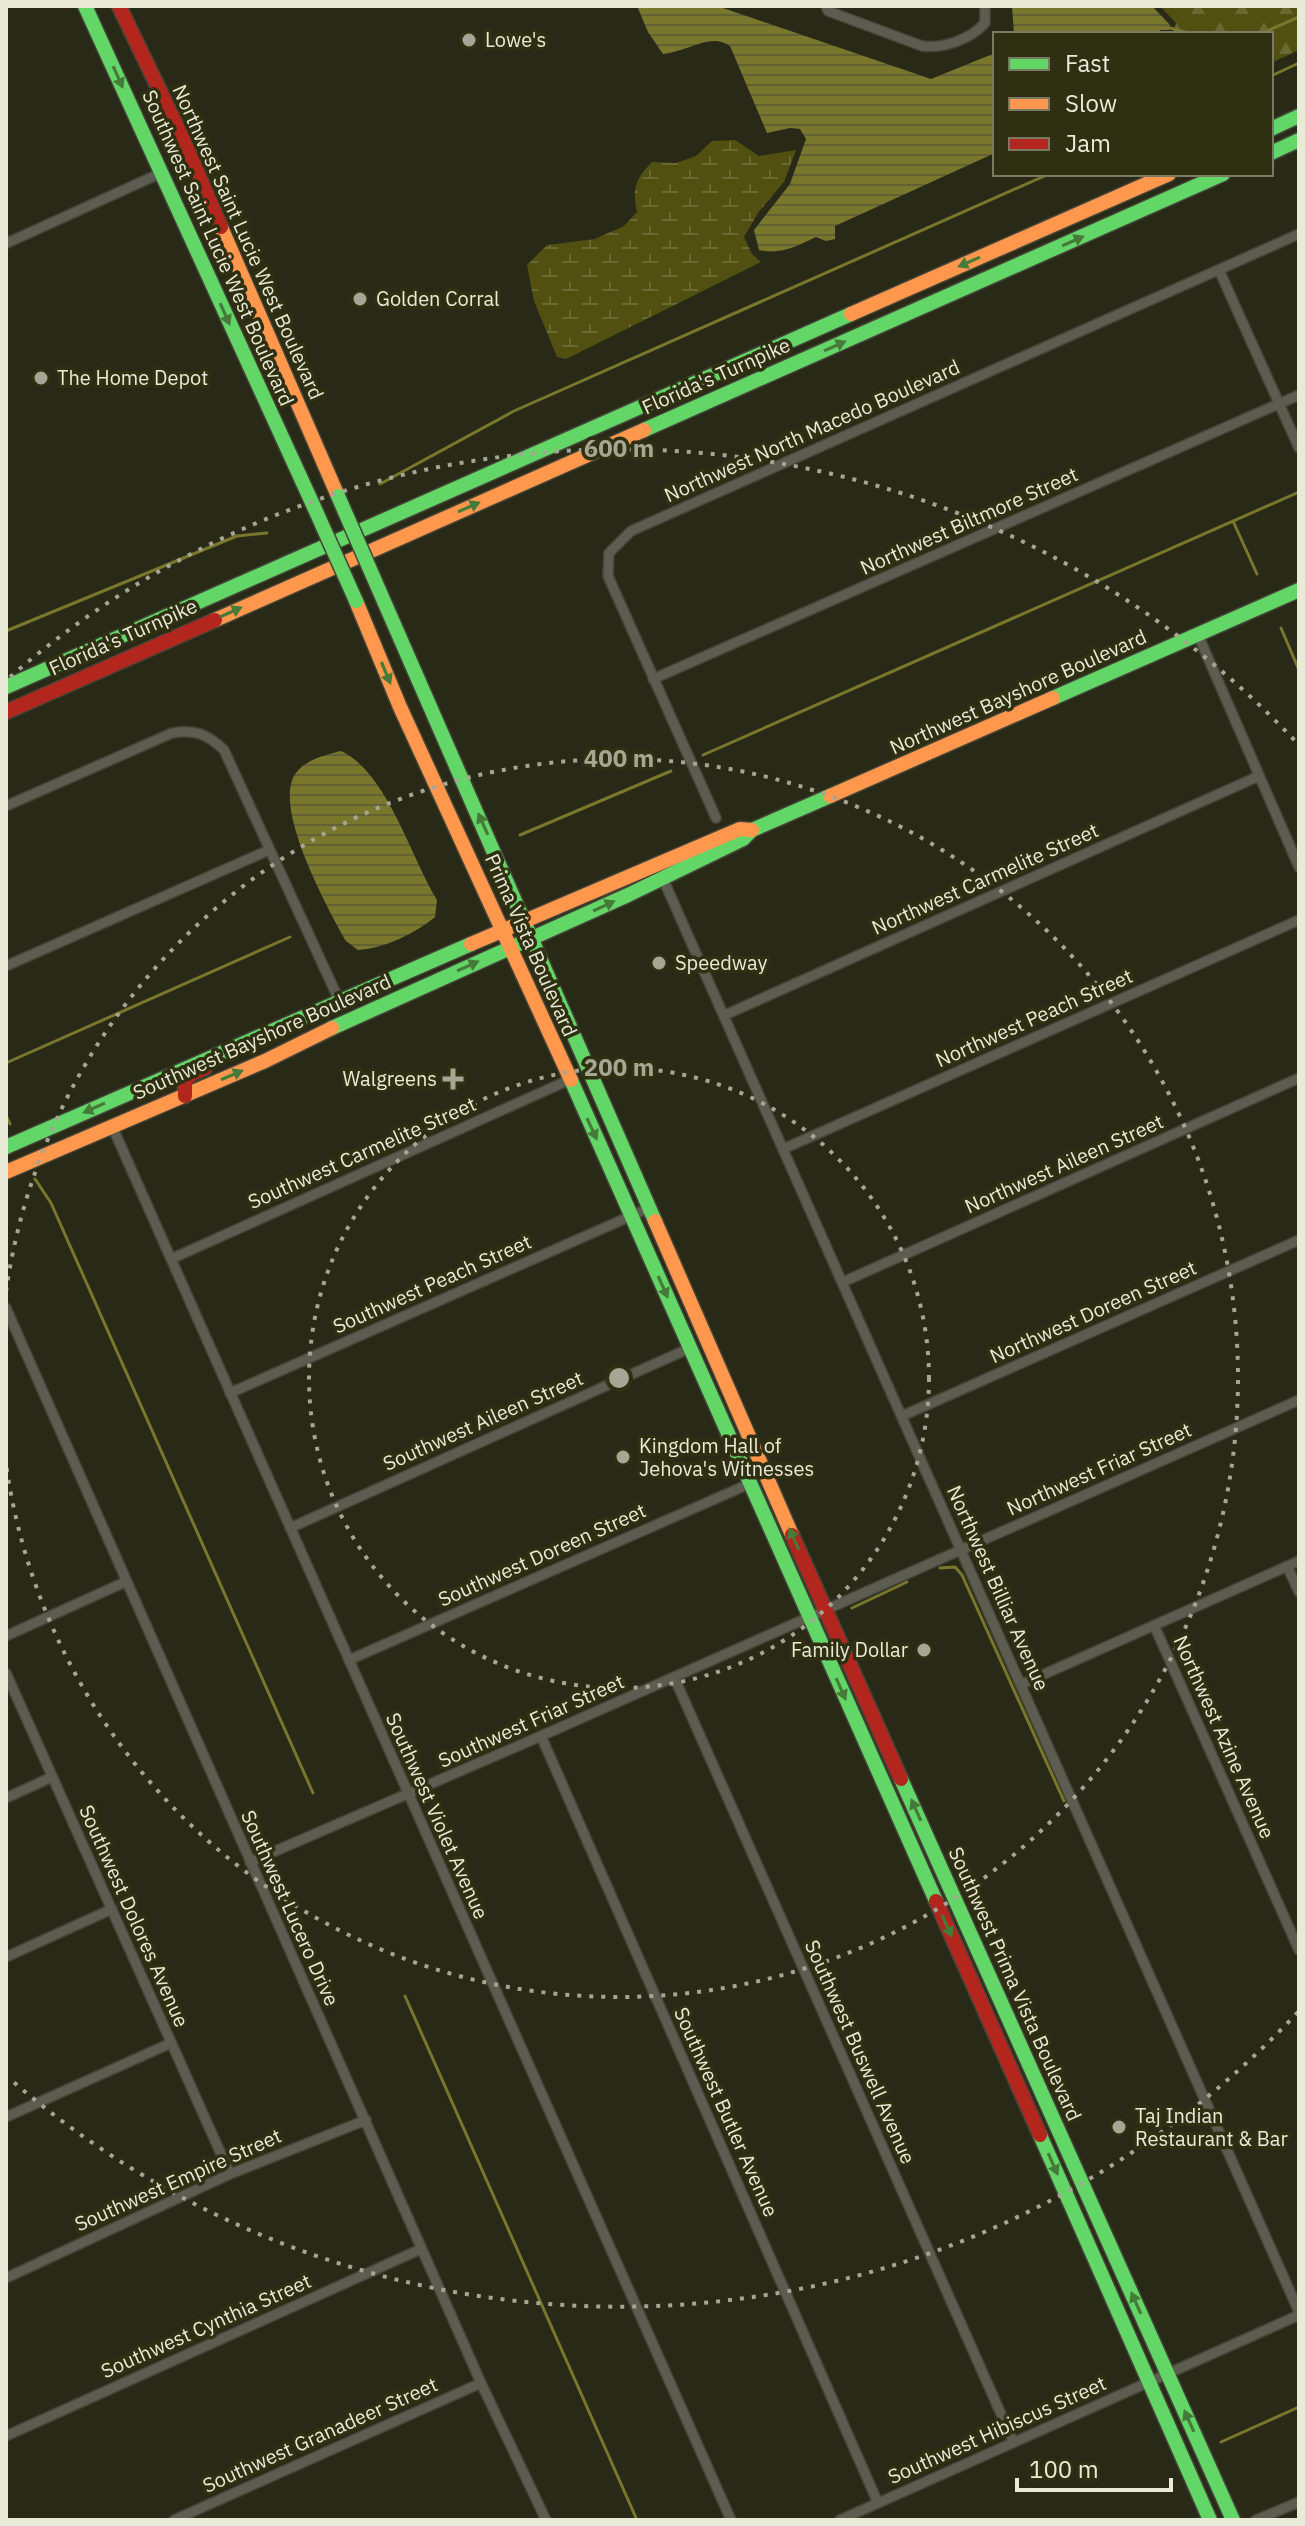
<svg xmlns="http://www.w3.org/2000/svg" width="1305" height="2526" font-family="'IBM Plex Sans',sans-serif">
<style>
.forest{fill:url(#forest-firs)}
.wetland{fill:url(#wetland-marsh)}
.water{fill:url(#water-rules)}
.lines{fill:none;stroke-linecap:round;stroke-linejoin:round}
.stream{stroke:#79772c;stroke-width:3}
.street-casing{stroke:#444437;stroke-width:12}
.fast-casing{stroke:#444437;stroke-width:17}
.slow-casing{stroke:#444437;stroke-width:17}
.jam-casing{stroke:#444437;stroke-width:17}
.street{stroke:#5c5c50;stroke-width:9}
.fast{stroke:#63d668;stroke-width:14}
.slow{stroke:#ff974d;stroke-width:14}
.jam{stroke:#b3261e;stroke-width:14}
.fast-bridge-casing{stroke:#444437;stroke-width:17;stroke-linecap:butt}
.fast-bridge{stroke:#63d668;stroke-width:14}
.oneway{fill:#467a39}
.ring{fill:none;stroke:#a6a695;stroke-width:4;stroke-dasharray:4 8}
.poi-dot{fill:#a6a695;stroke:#2f2f12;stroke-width:3}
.labels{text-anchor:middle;stroke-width:7;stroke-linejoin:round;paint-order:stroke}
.poi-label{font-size:20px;fill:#eaead9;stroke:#2f2f12;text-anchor:start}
.street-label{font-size:20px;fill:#eaead9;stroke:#2f2f12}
.centre{fill:#a6a695;stroke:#2f2f12;stroke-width:4}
.ring-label{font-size:24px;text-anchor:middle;font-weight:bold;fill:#a6a695;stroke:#2f2f12;stroke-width:7;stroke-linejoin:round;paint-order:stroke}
</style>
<defs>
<pattern id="forest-firs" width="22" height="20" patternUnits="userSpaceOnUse" patternTransform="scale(2)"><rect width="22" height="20" fill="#525010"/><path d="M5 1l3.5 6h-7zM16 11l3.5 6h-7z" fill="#6b6932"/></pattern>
<pattern id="wetland-marsh" width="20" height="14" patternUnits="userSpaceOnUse" patternTransform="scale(2)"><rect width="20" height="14" fill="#525010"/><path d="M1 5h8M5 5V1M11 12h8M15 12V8" fill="none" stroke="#6b6932"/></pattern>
<pattern id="water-rules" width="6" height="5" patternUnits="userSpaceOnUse" patternTransform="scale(2)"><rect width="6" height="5" fill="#79772c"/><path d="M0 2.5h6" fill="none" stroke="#626135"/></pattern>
</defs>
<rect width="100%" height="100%" fill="#292918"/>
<path class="forest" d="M1160,6h139v44l-28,13v-29h-98l3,-11z"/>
<path class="wetland" d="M735,140l24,16 37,-6 -12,32 -26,31 -14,24 8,17 9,8 -195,97 -9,-2 -23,-56 -7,-36 20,-20 48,-6 29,-13 13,-14c-5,-23 -2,-33 15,-50l24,1 20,-7 16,-15z"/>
<g class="water">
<path d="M637,6h80l214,73 64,-26v100l-160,73v13l-9,2 -10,-4c-19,9 -35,18 -57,13l-5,-20 36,-46 16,-45 -6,-10 -10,-1 -23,5 -37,-87c-19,-14 -43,6 -67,8l-15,-22z"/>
<path d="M1012,6h140l18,19 -1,5h-8l-5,4h-142z"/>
<path d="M341,751c46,21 70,107 96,149l-2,17c-21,17 -50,31 -77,33l-12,-9c-18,-32 -75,-136 -50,-168 10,-14 30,-18 45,-22z"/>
</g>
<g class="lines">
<g class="stream">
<path d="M1170,28l22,6"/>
<path d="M1260,34l39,-17"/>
<path d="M1271,76l28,-13"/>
<path d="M380,484l134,-73 535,-237"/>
<path d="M1233,521l24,53"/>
<path d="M1281,628l18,42"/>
<path d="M6,631l231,-95 30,-3"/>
<path d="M703,755l596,-263"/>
<path d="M520,835l151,-64"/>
<path d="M6,1063l284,-126"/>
<path d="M6,1115l4,9"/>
<path d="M35,1179l16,24 262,590"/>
<path d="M940,1568l15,-1 7,8 102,226"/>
<path d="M852,1608l55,-26"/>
<path d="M405,1996l232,524"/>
<path d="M1221,2442l78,-35"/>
</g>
<g class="street-casing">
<g id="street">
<path d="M826,6l2,5 94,35c21,3 49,-7 63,-23v-17"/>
<path d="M6,240l1,3 154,-70"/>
<path d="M1219,270l80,178"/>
<path d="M1198,635l101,232"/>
<path d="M653,679l646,-284"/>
<path d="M6,806l166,-73c23,-4 35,1 52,17l115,250"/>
<path d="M716,818l-108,-242 1,-23 22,-22 668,-297"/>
<path d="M663,879l636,1433"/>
<path d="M6,966l263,-116"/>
<path d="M725,1015l534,-239"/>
<path d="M112,1126l619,1394"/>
<path d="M783,1149l516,-229"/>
<path d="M171,1259l398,-179"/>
<path d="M843,1282l456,-204"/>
<path d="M6,1308l475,1075 65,137"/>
<path d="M230,1393l419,-185"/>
<path d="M902,1416l397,-176"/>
<path d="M290,1528l400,-180"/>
<path d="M1287,1566l12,26"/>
<path d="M1154,1625l145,325"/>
<path d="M6,1636l119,-54"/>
<path d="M349,1660l400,-176"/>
<path d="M6,1673l224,501"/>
<path d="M674,1677l339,764"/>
<path d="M1022,1684l277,-123"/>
<path d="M541,1736l337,767"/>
<path d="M6,1798l46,-21"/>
<path d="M250,1862l291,-126 758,-336"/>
<path d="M6,1957l106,-48"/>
<path d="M6,2117l165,-74"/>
<path d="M6,2278l224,-104 136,-54"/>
<path d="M6,2436l415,-187"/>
<path d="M174,2520l307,-137"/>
<path d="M840,2520l459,-205"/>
<path d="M1256,2520l43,-18"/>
</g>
</g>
<g class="fast-casing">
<g id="fast">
<path d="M85,6l229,501"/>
<path d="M1271,129l28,-13"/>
<path d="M1271,153l28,-13"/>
<path d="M644,430l579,-256"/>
<path d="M379,590l276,631"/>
<path d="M6,687l845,-373"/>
<path d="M1053,698l246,-108"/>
<path d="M332,1028l296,-133 115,-56 9,-9 78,-34"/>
<path d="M571,1080l365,821"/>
<path d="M6,1147l465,-203"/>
<path d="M901,1779l332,741"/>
<path d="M1040,2135l170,385"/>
</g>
</g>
<g class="slow-casing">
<g id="slow">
<path d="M221,227l117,269"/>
<path d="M851,314l318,-140"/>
<path d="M356,601l44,106 171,373"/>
<path d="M215,620l429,-190"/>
<path d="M830,796l223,-98"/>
<path d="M471,944l269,-115 12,1"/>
<path d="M6,1172l259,-111 67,-33"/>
<path d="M655,1221l137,314"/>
</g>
</g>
<g class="jam-casing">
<g id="jam">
<path d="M119,6l63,131 39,90"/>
<path d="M6,712l209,-92"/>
<path d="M185,1096v-15l6,-7 14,-6"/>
<path d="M792,1535l109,244"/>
<path d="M936,1901l104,234"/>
</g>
</g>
<use href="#street" class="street"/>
<use href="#fast" class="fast"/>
<use href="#slow" class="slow"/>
<use href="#jam" class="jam"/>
<g class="fast-bridge-casing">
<g id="fast-bridge">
<path d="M338,496l41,94"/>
<path d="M314,507l42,94"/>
</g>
</g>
<use href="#fast-bridge" class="fast-bridge"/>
</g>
<defs><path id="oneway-solid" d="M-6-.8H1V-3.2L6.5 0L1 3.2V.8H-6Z" transform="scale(2)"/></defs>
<g class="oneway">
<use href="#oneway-solid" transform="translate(118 77) rotate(66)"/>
<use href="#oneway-solid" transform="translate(1073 241) rotate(-24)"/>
<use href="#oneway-solid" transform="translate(969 262) rotate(156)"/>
<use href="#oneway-solid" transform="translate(225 314) rotate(66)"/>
<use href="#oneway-solid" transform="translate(835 346) rotate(-24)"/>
<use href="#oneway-solid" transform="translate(469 507) rotate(-24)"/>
<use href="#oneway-solid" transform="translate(231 612) rotate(-24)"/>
<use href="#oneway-solid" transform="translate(386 673) rotate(67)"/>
<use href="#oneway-solid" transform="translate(483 824) rotate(-114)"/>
<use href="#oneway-solid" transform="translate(604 906) rotate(-25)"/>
<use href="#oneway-solid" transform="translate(468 966) rotate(-24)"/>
<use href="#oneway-solid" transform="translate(232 1075) rotate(-23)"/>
<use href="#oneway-solid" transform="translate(94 1108) rotate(156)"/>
<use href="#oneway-solid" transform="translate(592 1129) rotate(65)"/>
<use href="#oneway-solid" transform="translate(663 1287) rotate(66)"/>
<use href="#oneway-solid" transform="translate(794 1539) rotate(-114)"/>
<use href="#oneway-solid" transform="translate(841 1689) rotate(66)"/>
<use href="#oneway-solid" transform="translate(916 1810) rotate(-114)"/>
<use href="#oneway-solid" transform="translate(947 1926) rotate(66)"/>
<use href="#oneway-solid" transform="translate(1053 2164) rotate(66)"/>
<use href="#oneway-solid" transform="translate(1136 2303) rotate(-114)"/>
<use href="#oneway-solid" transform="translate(1189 2421) rotate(-114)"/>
</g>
<g class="ring">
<circle cx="619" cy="1378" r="310"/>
<path d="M6 1292A619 619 0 1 1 6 1464"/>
<path d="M1298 2012A929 929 0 0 1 10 2079M10 677A929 929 0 0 1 1298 744"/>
</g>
<g class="poi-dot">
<circle cx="469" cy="40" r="8"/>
<circle cx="360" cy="299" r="8"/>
<circle cx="41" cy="378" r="8"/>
<circle cx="659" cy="963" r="8"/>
<path d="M449 1067h8v8h8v8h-8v8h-8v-8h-8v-8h8z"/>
<circle cx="623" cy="1457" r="8"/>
<circle cx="924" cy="1650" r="8"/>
<circle cx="1119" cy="2127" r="8"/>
</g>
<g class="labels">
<g class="poi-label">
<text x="485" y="47">Lowe's</text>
<text x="376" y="306">Golden Corral</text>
<text x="57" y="385">The Home Depot</text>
<text x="675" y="970">Speedway</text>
<text x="437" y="1086" text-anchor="end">Walgreens</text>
<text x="639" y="1453">Kingdom Hall of<tspan x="639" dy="23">Jehova's Witnesses</tspan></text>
<text x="908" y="1657" text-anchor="end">Family Dollar</text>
<text x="1135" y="2123">Taj Indian<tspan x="1135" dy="23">Restaurant &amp; Bar</tspan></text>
</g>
<g class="street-label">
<text transform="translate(248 242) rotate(66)" y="7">Northwest Saint Lucie West Boulevard</text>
<text transform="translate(218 248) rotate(66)" y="7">Southwest Saint Lucie West Boulevard</text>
<text transform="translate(716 376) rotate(-24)" y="7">Florida's Turnpike</text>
<text transform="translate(812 431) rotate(-24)" y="7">Northwest North Macedo Boulevard</text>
<text transform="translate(969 521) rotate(-24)" y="7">Northwest Biltmore Street</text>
<text transform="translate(123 637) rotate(-24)" y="7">Florida's Turnpike</text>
<text transform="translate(1018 692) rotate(-24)" y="7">Northwest Bayshore Boulevard</text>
<text transform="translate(985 879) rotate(-24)" y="7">Northwest Carmelite Street</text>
<text transform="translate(531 945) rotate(66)" y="7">Prima Vista Boulevard</text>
<text transform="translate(1034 1018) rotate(-24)" y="7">Northwest Peach Street</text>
<text transform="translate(262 1037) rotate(-24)" y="7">Southwest Bayshore Boulevard</text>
<text transform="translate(362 1153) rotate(-24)" y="7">Southwest Carmelite Street</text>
<text transform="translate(1064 1164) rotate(-24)" y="7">Northwest Aileen Street</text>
<text transform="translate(432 1284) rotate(-24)" y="7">Southwest Peach Street</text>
<text transform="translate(1093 1312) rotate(-24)" y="7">Northwest Doreen Street</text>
<text transform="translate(483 1421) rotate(-24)" y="7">Southwest Aileen Street</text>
<text transform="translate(1099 1469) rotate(-24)" y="7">Northwest Friar Street</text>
<text transform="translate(542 1555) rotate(-24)" y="7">Southwest Doreen Street</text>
<text transform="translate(998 1588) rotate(66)" y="7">Northwest Billiar Avenue</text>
<text transform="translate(531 1721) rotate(-24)" y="7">Southwest Friar Street</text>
<text transform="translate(1224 1737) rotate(66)" y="7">Northwest Azine Avenue</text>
<text transform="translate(437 1816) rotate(66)" y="7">Southwest Violet Avenue</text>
<text transform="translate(290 1908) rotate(66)" y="7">Southwest Lucero Drive</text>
<text transform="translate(134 1916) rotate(66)" y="7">Southwest Dolores Avenue</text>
<text transform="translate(1015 1984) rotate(66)" y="7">Southwest Prima Vista Boulevard</text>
<text transform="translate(860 2052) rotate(66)" y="7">Southwest Buswell Avenue</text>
<text transform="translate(726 2112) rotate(66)" y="7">Southwest Butler Avenue</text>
<text transform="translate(178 2180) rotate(-24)" y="7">Southwest Empire Street</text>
<text transform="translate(206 2326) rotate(-24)" y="7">Southwest Cynthia Street</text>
<text transform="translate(997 2430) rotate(-24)" y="7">Southwest Hibiscus Street</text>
<text transform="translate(320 2435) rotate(-24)" y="7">Southwest Granadeer Street</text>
</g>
</g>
<circle cx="619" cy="1378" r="12" class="centre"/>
<g class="ring-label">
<text x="619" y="457">600 m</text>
<text x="619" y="767">400 m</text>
<text x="619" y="1076">200 m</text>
</g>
<rect width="1305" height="2526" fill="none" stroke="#eaead9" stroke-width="16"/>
<rect x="993" y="32" width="280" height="144" fill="#2f2f12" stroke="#7a7a62" stroke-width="2"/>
<rect x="1009" y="58" width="40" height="12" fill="#63d668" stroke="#7a7a62" stroke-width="2"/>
<text x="1065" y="72" font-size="24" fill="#eaead9">Fast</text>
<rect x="1009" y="98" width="40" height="12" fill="#ff974d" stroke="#7a7a62" stroke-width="2"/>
<text x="1065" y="112" font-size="24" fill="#eaead9">Slow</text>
<rect x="1009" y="138" width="40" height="12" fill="#b3261e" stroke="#7a7a62" stroke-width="2"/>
<text x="1065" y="152" font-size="24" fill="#eaead9">Jam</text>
<path d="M1017 2478v12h154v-12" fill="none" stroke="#eaead9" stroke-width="4"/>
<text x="1029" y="2478" font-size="24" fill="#eaead9" stroke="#2f2f12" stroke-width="6" paint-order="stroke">100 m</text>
</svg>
